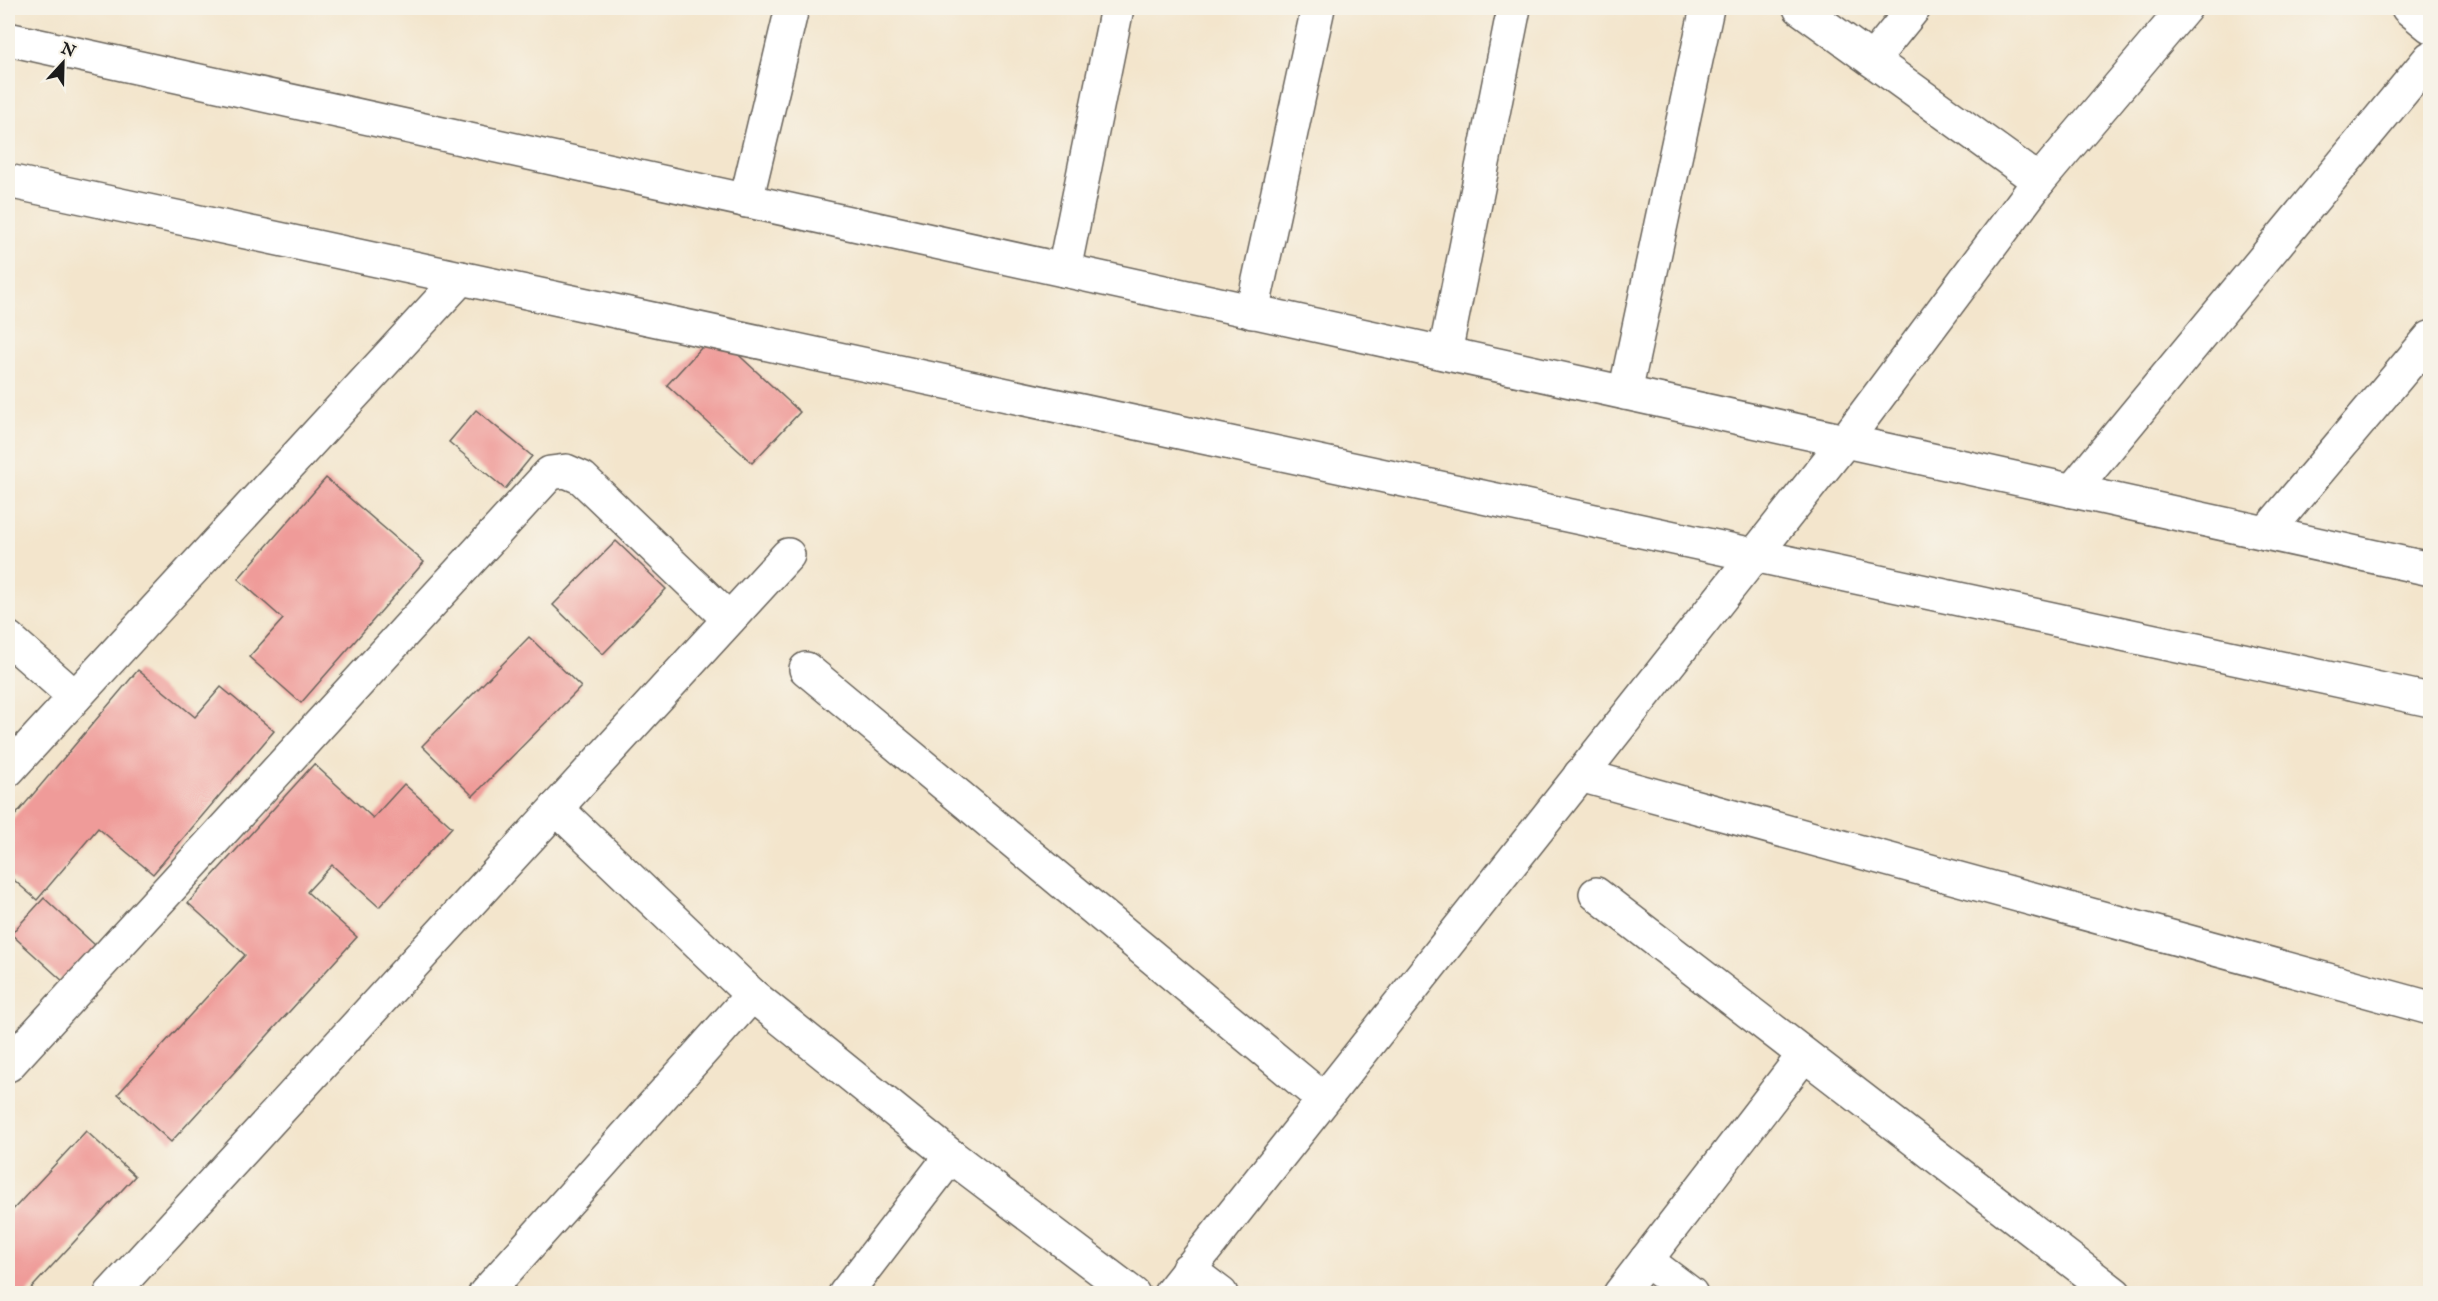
<svg xmlns="http://www.w3.org/2000/svg" width="2438" height="1301" font-family="'IM FELL English',serif">
<style>
.building{fill:#ef9b99}
.lines{fill:none;stroke-linecap:round;stroke-linejoin:round}
.street-casing{stroke:#67625a;stroke-width:36}
.street{stroke:#fff;stroke-width:33}
</style>
<rect width="100%" height="100%" fill="#f7f3e8"/>
<filter id="ink" filterUnits="userSpaceOnUse"><feTurbulence type="fractalNoise" baseFrequency=".0167" numOctaves="2"/><feDisplacementMap in="SourceGraphic" scale="12" xChannelSelector="R" yChannelSelector="G"/><feConvolveMatrix kernelMatrix="1 2 1 2 8 2 1 2 1" color-interpolation-filters="sRGB"/></filter>
<filter id="wash" filterUnits="userSpaceOnUse"><feTurbulence type="fractalNoise" baseFrequency=".008" numOctaves="4" result="noise"/><feDisplacementMap in="SourceGraphic" scale="24" xChannelSelector="R" yChannelSelector="G"/><feGaussianBlur stdDeviation="1.35" result="paint"/><feColorMatrix in="noise" values="0 0 0 0 0 0 0 0 0 0 0 0 0 0 0 0 0 1.4 0 .05"/><feComposite in="paint" operator="in"/></filter>
<g filter="url(#wash)">
<rect width="100%" height="100%" fill="#f3e5cc"/>
<g id="blocks">
<g class="building">
<path d="M715,333l85,79 -48,51 -85,-78z"/>
<path d="M476,410l56,46 -27,33 -56,-47z"/>
<path d="M326,478l98,84 -123,141 -52,-46 34,-38 -45,-40z"/>
<path d="M616,541l50,48 -63,65 -50,-49z"/>
<path d="M529,637l52,50 -108,109 -51,-50z"/>
<path d="M138,670l57,47 26,-30 53,44 -121,143 -55,-46 -61,72 -29,-25v-51z"/>
<path d="M314,764l59,54 31,-34 48,43 -73,80 -47,-42 -25,27 50,45 -186,205 -53,-48 127,-139 -57,-52z"/>
<path d="M44,898l64,59 -32,36 -65,-59z"/>
<path d="M86,1131l49,45 -109,118h-18v-79z"/>
</g>
</g>
</g>
<g filter="url(#ink)">
<use href="#blocks" fill-opacity="0" stroke="#67625a" stroke-width="1.5"/>
<g class="lines">
<g class="street-casing">
<g id="street">
<path d="M1800,8l239,173"/>
<path d="M2408,8l22,18"/>
<path d="M8,39l2422,530"/>
<path d="M1872,60l42,-52"/>
<path d="M8,181l2422,519"/>
<path d="M746,201l46,-193"/>
<path d="M1064,270l53,-262"/>
<path d="M1252,312l66,-304"/>
<path d="M1445,353l69,-345"/>
<path d="M1625,393l82,-385"/>
<path d="M2072,491l358,-433"/>
<path d="M2266,533l164,-195"/>
<path d="M8,638l67,59"/>
<path d="M806,669l517,430"/>
<path d="M8,770l453,-492"/>
<path d="M1580,775l850,233"/>
<path d="M556,808l196,187 199,161 182,138"/>
<path d="M1596,894l519,400"/>
<path d="M8,1065l542,-592 16,-2 16,7 147,141"/>
<path d="M1646,1260l45,34"/>
<path d="M1188,1269l33,25"/>
<path d="M111,1294l677,-739"/>
<path d="M485,1294l267,-299"/>
<path d="M845,1294l106,-138"/>
<path d="M1170,1294l675,-853 194,-260 146,-173"/>
<path d="M1620,1294l184,-239"/>
</g>
</g>
<use href="#street" class="street"/>
</g>
</g>
<rect width="2438" height="1301" fill="none" stroke="#f7f3e8" stroke-width="30"/>
<g transform="translate(63 63) rotate(22)" stroke="#f7f3e8" stroke-width="4.5" paint-order="stroke">
<path d="M0-4.5L10 22L0 15L-10 22Z" fill="#1c1c1c"/>
<text y="-9" font-size="16" font-weight="bold" text-anchor="middle" fill="#1c1c1c">N</text>
</g>
</svg>
